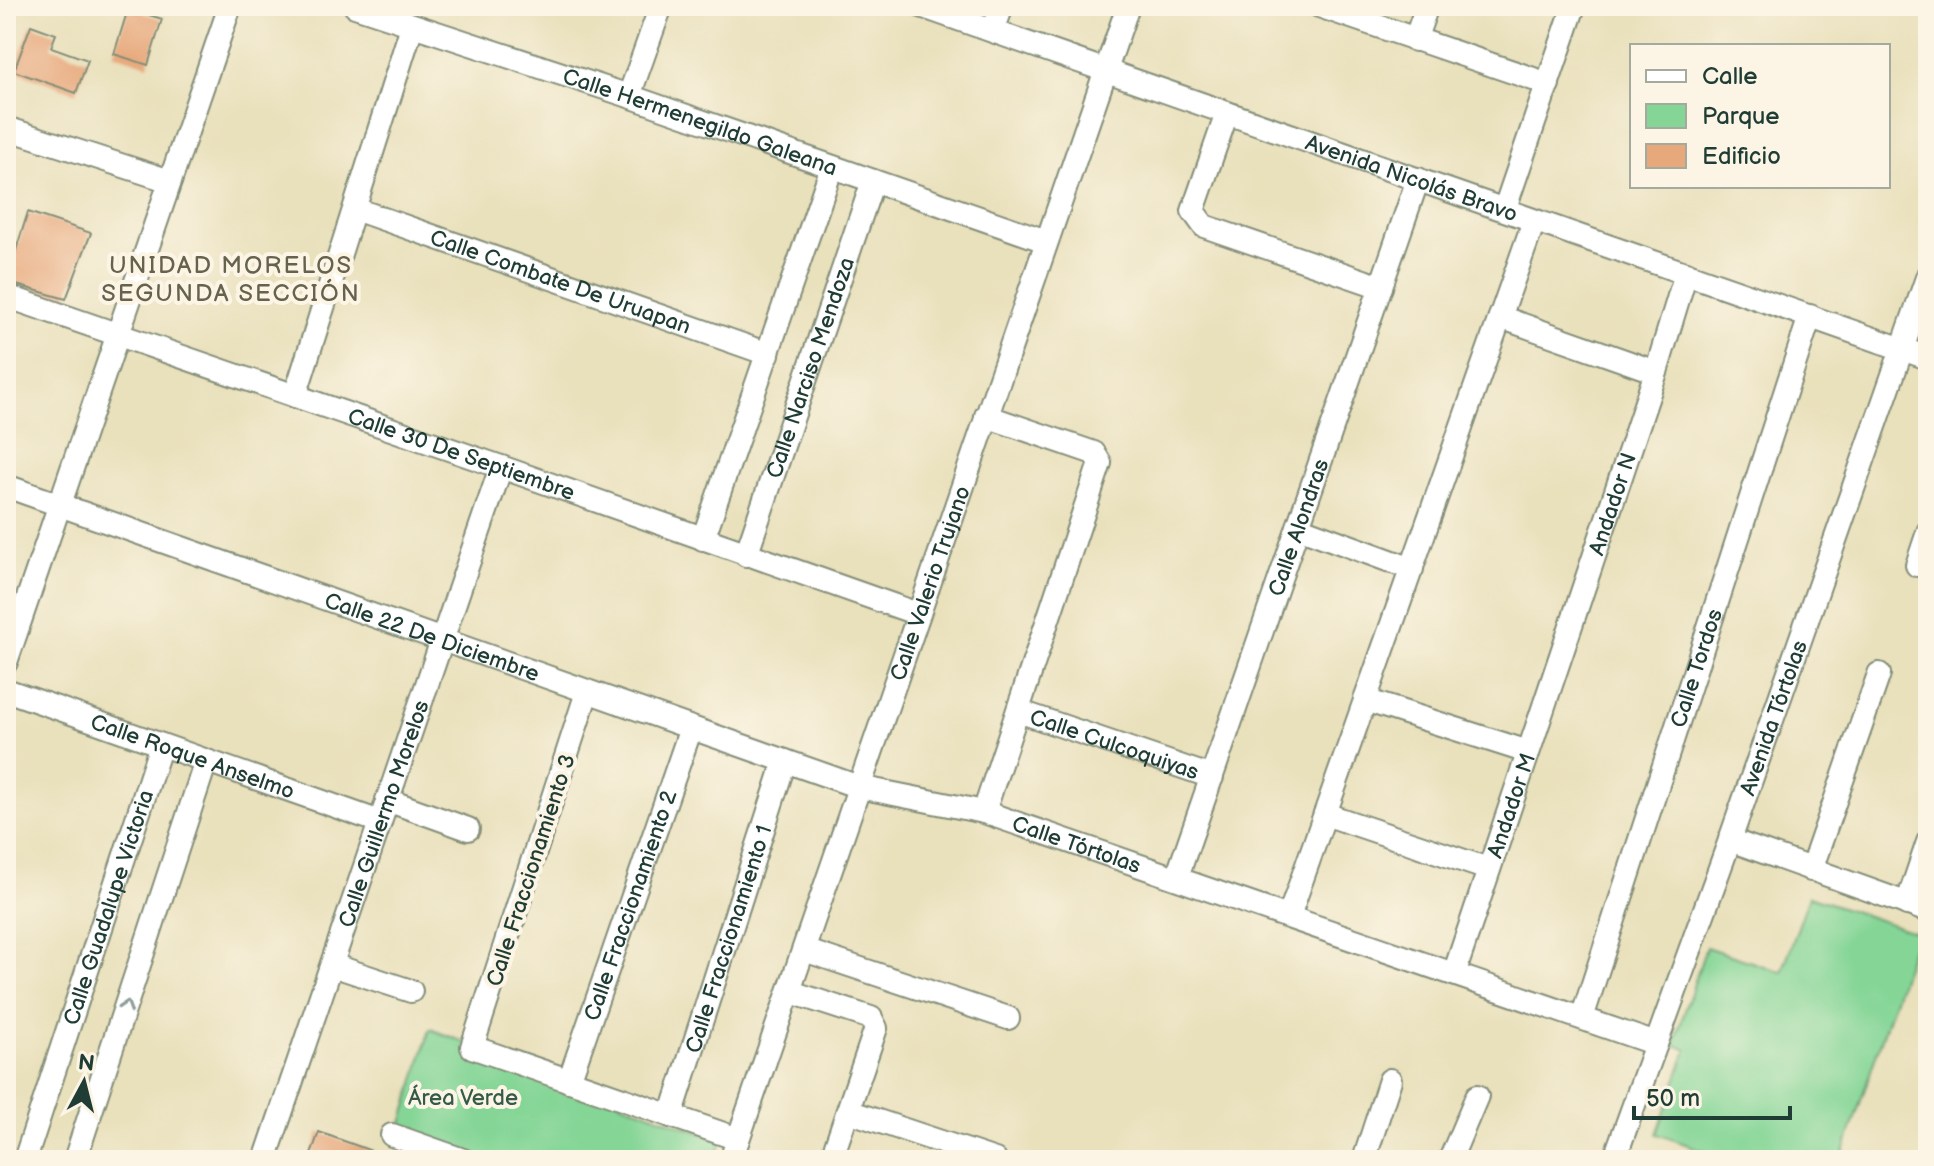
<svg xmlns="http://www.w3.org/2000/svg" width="1934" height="1166" font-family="'Balsamiq Sans',sans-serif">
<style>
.green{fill:#84d596;stroke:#528965;stroke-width:2}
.building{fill:#e7a87b}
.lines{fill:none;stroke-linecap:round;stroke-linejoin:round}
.minor-casing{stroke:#848e78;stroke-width:26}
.minor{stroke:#fff;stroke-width:22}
.oneway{stroke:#8f9e9a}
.labels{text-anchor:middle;stroke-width:8;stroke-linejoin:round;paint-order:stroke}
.street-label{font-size:22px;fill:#1f3d34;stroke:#fcf5e5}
.park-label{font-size:22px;fill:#335b48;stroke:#fcf5e5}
.neighbourhood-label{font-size:24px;letter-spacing:2px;fill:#65624d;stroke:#fcf5e5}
</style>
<rect width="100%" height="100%" fill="#fcf5e5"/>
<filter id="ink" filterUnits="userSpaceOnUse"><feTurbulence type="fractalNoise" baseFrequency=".0125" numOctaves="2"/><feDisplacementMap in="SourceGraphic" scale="16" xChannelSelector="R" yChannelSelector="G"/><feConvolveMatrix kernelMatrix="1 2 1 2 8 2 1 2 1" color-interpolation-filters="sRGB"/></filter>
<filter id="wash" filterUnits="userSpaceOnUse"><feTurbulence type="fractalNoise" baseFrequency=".006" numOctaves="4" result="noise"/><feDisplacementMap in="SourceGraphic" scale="32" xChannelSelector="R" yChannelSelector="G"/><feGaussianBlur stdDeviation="1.8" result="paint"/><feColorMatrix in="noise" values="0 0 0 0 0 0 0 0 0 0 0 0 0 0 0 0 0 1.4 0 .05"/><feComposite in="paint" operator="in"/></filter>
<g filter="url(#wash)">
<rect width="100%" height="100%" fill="#e9e0bc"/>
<g class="green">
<path d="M1809,896l108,37 -76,227h-111l-73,-26 30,-84 -13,-6 32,-97 76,25z"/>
<path d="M430,1029l292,112 -7,19h-224l-91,-30z"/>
</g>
<g id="blocks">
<g class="building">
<path d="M129,6h16l-2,7 19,6 -14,46 -34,-11z"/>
<path d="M31,25l25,9 -5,13 37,13 -12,33 -62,-22z"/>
<path d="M28,212l63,21 -25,66 -60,-17z"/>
<path d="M319,1132l72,26v2h-82z"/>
</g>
</g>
</g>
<g filter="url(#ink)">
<use href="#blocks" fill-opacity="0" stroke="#848e78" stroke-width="2"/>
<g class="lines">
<g class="minor-casing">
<g id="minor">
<path id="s1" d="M355,6l274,90 417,145"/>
<path id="s2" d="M921,6l1007,352"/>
<path d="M1319,6l229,78"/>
<path d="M993,31l9,-25"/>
<path d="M1415,40l12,-34"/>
<path d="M629,96l32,-90"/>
<path d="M1227,113l-34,98 11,15 177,61"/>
<path d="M6,128l164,53"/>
<path d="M1505,208l69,-202"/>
<path id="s3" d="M355,209l413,145"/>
<path id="s4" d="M6,296l495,171 417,147"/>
<path d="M1500,317l156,55"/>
<path d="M295,396l117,-370"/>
<path id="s5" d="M6,486l853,301 125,25 672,232"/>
<path d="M1298,527l114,42"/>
<path d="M703,539l129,-372"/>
<path id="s6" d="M746,555l127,-374"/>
<path d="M1917,565l11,-33"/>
<path d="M6,662l224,-656"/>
<path id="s7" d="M6,690l374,132"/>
<path d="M587,692l-115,355 266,92"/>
<path d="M1365,700l163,52"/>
<path id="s8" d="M1018,711l194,66"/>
<path d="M387,800l81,29"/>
<path d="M984,812l116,-349 -6,-10 -108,-37"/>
<path d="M1325,814l163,55"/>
<path d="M1730,840l198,71"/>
<path d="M1811,870l68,-196"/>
<path id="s9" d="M1177,877l241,-698"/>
<path d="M1907,904l21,-62"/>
<path d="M1289,916l245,-695"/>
<path d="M804,950l204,68"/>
<path d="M332,965l79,26"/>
<path id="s10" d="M1454,974l202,-602 30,-99"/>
<path d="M791,992l80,26 5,10 -45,132"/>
<path id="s11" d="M1582,1018l228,-702"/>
<path id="s12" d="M569,1081l122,-353"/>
<path d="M848,1111l147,49"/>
<path id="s13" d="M671,1116l114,-355"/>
<path d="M392,1135l71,25"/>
<path id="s14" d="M25,1160l136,-415"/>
<path d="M75,1160l131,-399"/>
<path id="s15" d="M265,1160l236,-693"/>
<path id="s16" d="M731,1160l397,-1154"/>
<path d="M1364,1160l26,-80"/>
<path d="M1450,1160l27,-64"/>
<path id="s17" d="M1614,1160l116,-320 198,-565"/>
</g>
</g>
<use href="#minor" class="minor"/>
</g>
<defs><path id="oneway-chevron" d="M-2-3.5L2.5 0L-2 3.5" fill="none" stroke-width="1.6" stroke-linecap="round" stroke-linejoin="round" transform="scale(2)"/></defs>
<use class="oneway" href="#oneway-chevron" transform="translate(126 1006) rotate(-72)"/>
</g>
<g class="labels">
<g class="street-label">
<text dy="8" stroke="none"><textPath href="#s1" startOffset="364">Calle Hermenegildo Galeana</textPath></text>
<text dy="8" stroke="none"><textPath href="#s2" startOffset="520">Avenida Nicolás Bravo</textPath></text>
<text dy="8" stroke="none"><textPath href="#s3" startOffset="218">Calle Combate De Uruapan</textPath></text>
<text dy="8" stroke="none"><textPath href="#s6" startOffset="198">Calle Narciso Mendoza</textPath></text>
<text dy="8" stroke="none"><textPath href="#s4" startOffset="482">Calle 30 De Septiembre</textPath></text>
<text dy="8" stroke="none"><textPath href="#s10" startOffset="496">Andador N</textPath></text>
<text dy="8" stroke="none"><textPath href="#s9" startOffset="370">Calle Alondras</textPath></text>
<text dy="8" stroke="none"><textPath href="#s16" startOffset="610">Calle Valerio Trujano</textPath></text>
<text dy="8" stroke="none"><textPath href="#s5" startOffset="452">Calle 22 De Diciembre</textPath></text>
<text dy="8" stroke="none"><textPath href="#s11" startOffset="368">Calle Tordos</textPath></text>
<text dy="8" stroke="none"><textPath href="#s17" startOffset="470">Avenida Tórtolas</textPath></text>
<text dy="8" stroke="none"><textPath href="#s8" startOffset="102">Calle Culcoquiyas</textPath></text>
<text dy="8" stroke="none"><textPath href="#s7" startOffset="198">Calle Roque Anselmo</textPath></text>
<text dy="8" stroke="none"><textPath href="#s10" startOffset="178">Andador M</textPath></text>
<text dy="8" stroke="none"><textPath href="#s15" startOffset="366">Calle Guillermo Morelos</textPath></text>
<text dy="8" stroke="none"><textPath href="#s5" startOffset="1130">Calle Tórtolas</textPath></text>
<text transform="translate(530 870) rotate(-72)" y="8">Calle Fraccionamiento 3</text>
<text dy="8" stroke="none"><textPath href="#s12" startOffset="186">Calle Fraccionamiento 2</textPath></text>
<text dy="8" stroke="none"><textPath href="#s14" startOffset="266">Calle Guadalupe Victoria</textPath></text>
<text dy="8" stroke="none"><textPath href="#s13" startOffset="186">Calle Fraccionamiento 1</textPath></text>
</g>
<g class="park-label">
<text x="463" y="1105">Área Verde</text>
</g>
<g class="neighbourhood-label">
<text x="231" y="273">UNIDAD MORELOS<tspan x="231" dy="28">SEGUNDA SECCIÓN</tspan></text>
</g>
</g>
<rect width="1934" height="1166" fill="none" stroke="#fcf5e5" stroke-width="32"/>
<rect x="1630" y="44" width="260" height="144" fill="#fcf5e5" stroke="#a4ab9e" stroke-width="2"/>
<rect x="1646" y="70" width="40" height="12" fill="#ffffff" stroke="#a4ab9e" stroke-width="2"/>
<text x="1702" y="84" font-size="24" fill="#1f3d34">Calle</text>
<rect x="1646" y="104" width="40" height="24" fill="#84d596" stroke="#a4ab9e" stroke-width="2"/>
<text x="1702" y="124" font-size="24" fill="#1f3d34">Parque</text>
<rect x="1646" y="144" width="40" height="24" fill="#e7a87b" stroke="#a4ab9e" stroke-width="2"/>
<text x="1702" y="164" font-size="24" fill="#1f3d34">Edificio</text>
<g transform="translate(84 1082) rotate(7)" stroke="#fcf5e5" stroke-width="6" paint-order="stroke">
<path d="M0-6L14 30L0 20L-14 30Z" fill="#1f3d34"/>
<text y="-12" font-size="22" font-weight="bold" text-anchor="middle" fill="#1f3d34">N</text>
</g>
<path d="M1634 1106v12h156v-12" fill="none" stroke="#1f3d34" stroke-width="4"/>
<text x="1646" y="1106" font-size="24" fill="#1f3d34" stroke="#fcf5e5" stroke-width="6" paint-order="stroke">50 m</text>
</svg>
